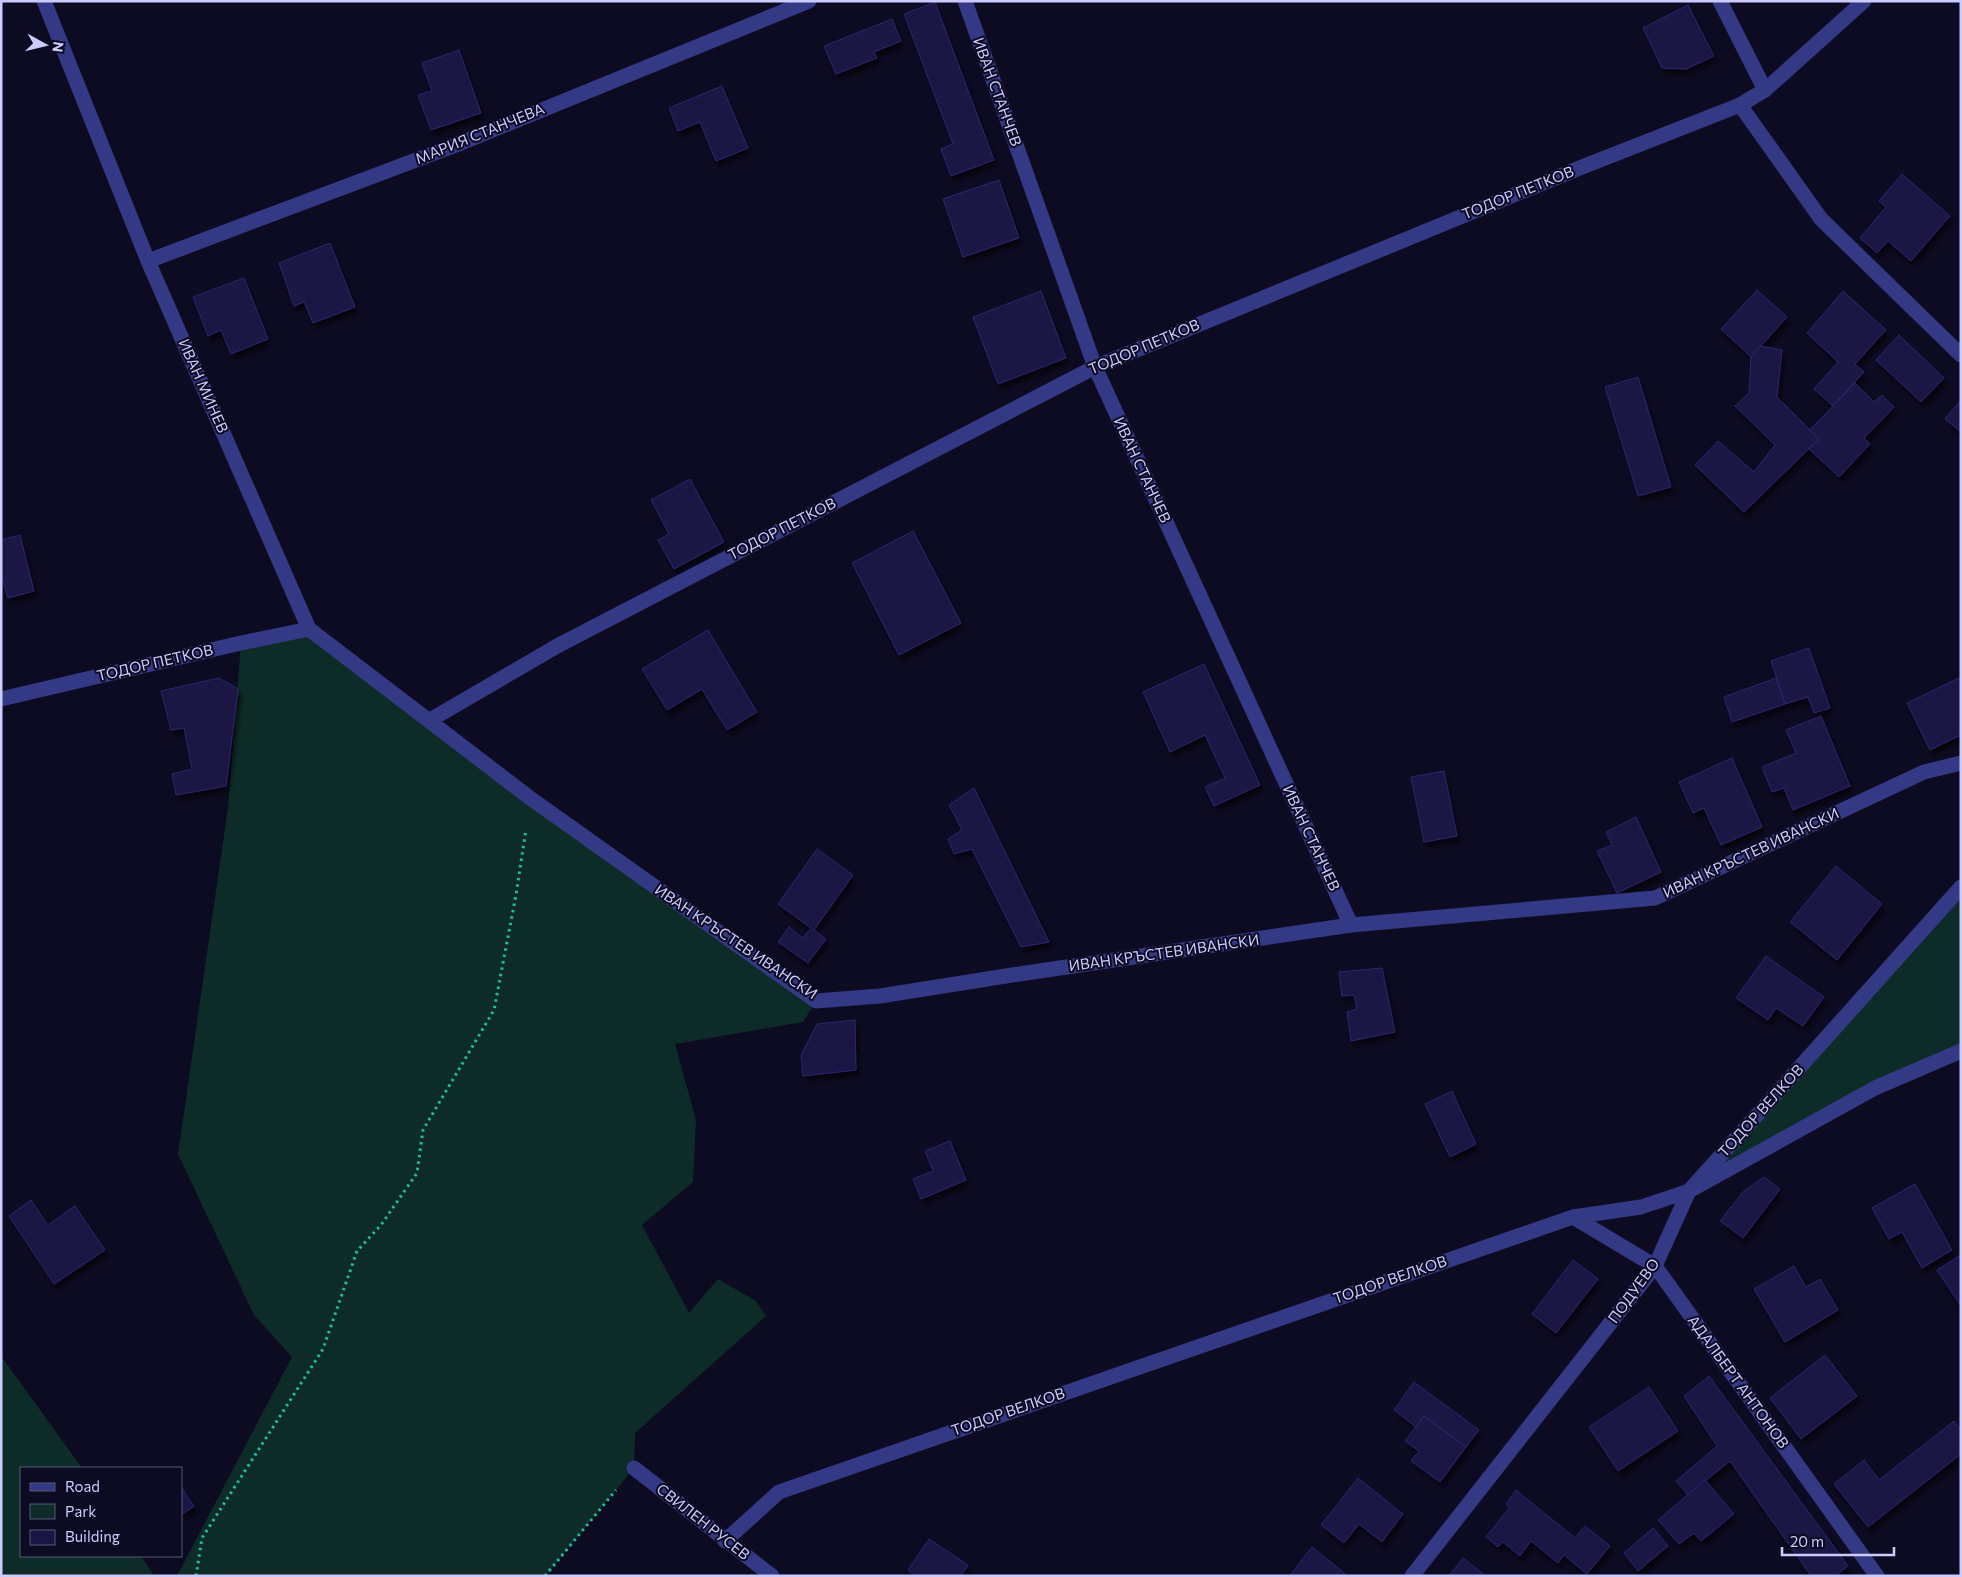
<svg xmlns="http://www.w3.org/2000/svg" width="1962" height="1577" font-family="Commissioner,sans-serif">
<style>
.green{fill:#0e2c27}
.building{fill:#1a1644;stroke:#2c2671;filter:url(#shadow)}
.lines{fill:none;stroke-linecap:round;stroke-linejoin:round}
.path{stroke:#24baa0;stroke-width:3;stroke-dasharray:2.5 4;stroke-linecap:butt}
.street{stroke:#333984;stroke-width:15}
.labels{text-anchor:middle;stroke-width:4;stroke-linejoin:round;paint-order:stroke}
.street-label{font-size:15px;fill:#cbcbff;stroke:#0d0b21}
</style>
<defs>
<filter id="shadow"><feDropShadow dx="3" dy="5.5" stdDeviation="2.5" flood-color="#0009"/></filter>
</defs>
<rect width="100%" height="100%" fill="#0d0b21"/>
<g class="green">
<path d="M309,629l507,372 -13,21 -128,22 21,76 -3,62 -51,43 47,88 29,-34 38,22 10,15 -131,117 -1,35 -88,108h-369l115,-219 -38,-42 -76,-161 50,-346 13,-165z"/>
<path d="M1961,887v164l-272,140z"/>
<path d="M1,1356l81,112h-61v88h120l13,20h-153z"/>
</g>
<g class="building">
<path d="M935,2l59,158 -43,16 -10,-27 12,-5 -49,-130z"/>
<path d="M1688,5l26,51 -28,13 -24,-1 -19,-40z"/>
<path d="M892,19l9,22 -27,11 3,6 -41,16 -12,-28z"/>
<path d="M459,50l22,63 -50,17 -13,-35 14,-4 -10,-28z"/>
<path d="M722,86l26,62 -32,13 -16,-39 -22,9 -9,-23z"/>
<path d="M1902,174l48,42 -39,45 -23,-20 -11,12 -17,-15 26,-31 -7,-6z"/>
<path d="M999,180l20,58 -56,19 -20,-58z"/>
<path d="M330,243l25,64 -42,16 -9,-21 -10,4 -15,-43z"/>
<path d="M244,278l24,61 -37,15 -10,-24 -13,6 -15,-39z"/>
<path d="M1757,290l30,27 -36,40 -30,-28z"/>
<path d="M1041,291l25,67 -68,26 -25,-67z"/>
<path d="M1843,291l43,39 -31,34 9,8 -31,34 -19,-17 24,-27 -31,-29z"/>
<path d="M1899,335l45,43 -23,24 -45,-42z"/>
<path d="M1760,346l22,4 -5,47 42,42 -75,73 -49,-47 23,-24 36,31 21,-27 -40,-39 14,-13 2,-36z"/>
<path d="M1638,377l33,110 -33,9 -33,-109z"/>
<path d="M1855,383l19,19 8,-7 12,12 -30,31 6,6 -31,33 -30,-28 10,-10 -9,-9z"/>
<path d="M1961,400v32l-16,-13z"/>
<path d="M690,479l34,63 -50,27 -16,-29 11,-6 -18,-34z"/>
<path d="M913,531l48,92 -62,32 -47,-92z"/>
<path d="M20,535l14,56 -26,7 -7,-25v-33z"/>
<path d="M708,630l49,82 -30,18 -25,-41 -35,21 -25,-41z"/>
<path d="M1809,648l21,60 -16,5 -6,-16 -23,7 -14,-43z"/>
<path d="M1204,664l56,121 -46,21 -9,-19 20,-9 -20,-43 -35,17 -27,-60z"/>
<path d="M219,678l19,11 -12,97 -50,9 -4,-21 20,-5 -8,-41 -13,2 -10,-39z"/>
<path d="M1776,678l9,26 -53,18 -8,-25z"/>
<path d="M1959,678l2,4v53l-31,15 -23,-47z"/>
<path d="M1821,716l29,70 -57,24 -9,-22 -12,4 -10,-25 34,-14 -10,-23z"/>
<path d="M1732,758l30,69 -41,18 -17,-37 -11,5 -14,-31z"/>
<path d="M1444,771l13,65 -33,6 -13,-65z"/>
<path d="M974,788l75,154 -28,5 -49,-98 -18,5 -6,-15 14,-9 -13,-25z"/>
<path d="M1636,817l25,55 -44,21 -20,-42 15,-6 -6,-13z"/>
<path d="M817,849l36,26 -39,55 12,9 -18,24 -30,-21 11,-15 14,11 8,-10 -33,-24z"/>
<path d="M1836,866l46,38 -45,56 -47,-38z"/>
<path d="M1766,956l58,41 -21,29 -27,-18 -8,12 -32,-22z"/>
<path d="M1382,968l13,64 -44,9 -4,-29 10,-3 -3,-14 -12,1 -3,-24z"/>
<path d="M855,1020l1,50 -53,6 -2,-21 16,-31z"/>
<path d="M1452,1091l24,53 -26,13 -25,-53z"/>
<path d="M950,1141l16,39 -45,19 -8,-20 20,-8 -8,-20z"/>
<path d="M1764,1177l16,12 -37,49 -23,-17 24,-30z"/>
<path d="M1915,1184l37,66 -30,18 -20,-36 -13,7 -17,-31z"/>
<path d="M31,1200l17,25 27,-19 30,44 -51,34 -45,-68z"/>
<path d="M1961,1255v51l-24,-36z"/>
<path d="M1573,1260l25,19 -42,54 -24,-19z"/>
<path d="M1794,1266l12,21 14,-8 18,31 -53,32 -31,-53z"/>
<path d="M1825,1355l32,41 -56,43 -31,-41z"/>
<path d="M1709,1376l139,190 -13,10h-24l-81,-115 -42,34 -12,-14 41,-35 -33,-50z"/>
<path d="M1414,1382l65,48 -13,17 -42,-31 -8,11 -22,-17z"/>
<path d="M1649,1387l29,44 -60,40 -29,-44z"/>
<path d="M1424,1416l42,31 -26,35 -29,-21 8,-10 -14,-10z"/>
<path d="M1954,1421l7,9v24l-93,73 -34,-43 30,-24 15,20z"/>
<path d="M1358,1478l45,36 -21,28 -23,-18 -15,19 -23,-18z"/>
<path d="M1705,1480l29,34 -33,27 -7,-8 -15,11 -21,-24z"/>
<path d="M181,1487l13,19 -13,9z"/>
<path d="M1516,1490l59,48 10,-12 25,20 -23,28 -23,-19 -6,8 -27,-22 -11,15 -17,-14 -5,5 -12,-10 24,-30 -4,-3z"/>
<path d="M1653,1528l15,18 -30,25 -14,-18z"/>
<path d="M929,1539l39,26 -7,11h-46l-7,-6z"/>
<path d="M1312,1547l36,29h-55l-2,-2z"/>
<path d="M1463,1558l23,18h-37z"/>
</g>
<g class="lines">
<g class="path">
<path d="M196,1576l6,-38 121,-189 34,-98 24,-26 36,-52 6,-43 71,-120 22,-115 10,-66"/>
<path d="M545,1576l71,-86"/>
</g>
<g class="street">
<path d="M44,1l104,260 161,368 221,169 286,203 64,-5 139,-22 332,-49 304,-27 269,-126 37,-9"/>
<path d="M965,1l130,366 256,558"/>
<path d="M1720,1l45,89"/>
<path d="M1740,105l81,114 140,136"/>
<path d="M148,261l308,-116 353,-144"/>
<path d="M1,699l240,-56 68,-14"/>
<path d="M430,720l129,-75 536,-278 487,-200 158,-62 25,-15 99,-89"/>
<path d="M1573,1217l82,49 222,310"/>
<path d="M634,1468l138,108"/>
<path d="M725,1541l54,-49 794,-275 68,-10 48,-16 272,-304"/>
<path d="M1412,1576l243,-310 34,-75 186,-103 86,-37"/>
</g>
</g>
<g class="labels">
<g class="street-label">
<text transform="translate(997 92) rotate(70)" y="5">ИВАН СТАНЧЕВ</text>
<text transform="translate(480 134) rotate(-22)" y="5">МАРИЯ СТАНЧЕВА</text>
<text transform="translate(1518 193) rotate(-22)" y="5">ТОДОР ПЕТКОВ</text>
<text transform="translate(1144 347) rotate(-23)" y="5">ТОДОР ПЕТКОВ</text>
<text transform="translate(203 386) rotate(66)" y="5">ИВАН МИНЕВ</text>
<text transform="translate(1142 470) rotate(65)" y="5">ИВАН СТАНЧЕВ</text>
<text transform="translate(782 529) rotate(-27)" y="5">ТОДОР ПЕТКОВ</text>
<text transform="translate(155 663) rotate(-13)" y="5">ТОДОР ПЕТКОВ</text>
<text transform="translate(1311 838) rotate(65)" y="5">ИВАН СТАНЧЕВ</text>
<text transform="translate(1751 853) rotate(-25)" y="5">ИВАН КРЪСТЕВ ИВАНСКИ</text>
<text transform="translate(736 942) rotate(34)" y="5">ИВАН КРЪСТЕВ ИВАНСКИ</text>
<text transform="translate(1164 953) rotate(-8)" y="5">ИВАН КРЪСТЕВ ИВАНСКИ</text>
<text transform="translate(1761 1111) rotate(-48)" y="5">ТОДОР ВЕЛКОВ</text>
<text transform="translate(1390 1280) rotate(-19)" y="5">ТОДОР ВЕЛКОВ</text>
<text transform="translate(1634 1291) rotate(-54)" y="5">ПОДУЕВО</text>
<text transform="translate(1738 1382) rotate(54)" y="5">АДАЛБЕРТ АНТОНОВ</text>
<text transform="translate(1008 1412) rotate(-19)" y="5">ТОДОР ВЕЛКОВ</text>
<text transform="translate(703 1522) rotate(38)" y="5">СВИЛЕН РУСЕВ</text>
</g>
</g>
<rect width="1962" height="1577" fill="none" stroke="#cbcbff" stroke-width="5"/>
<rect x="20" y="1467" width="162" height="90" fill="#0d0b21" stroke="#59587a"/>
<rect x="30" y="1483" width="25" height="8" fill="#333984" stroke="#59587a"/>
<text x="65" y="1492" font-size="15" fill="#cbcbff">Road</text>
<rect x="30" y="1504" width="25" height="15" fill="#0e2c27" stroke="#59587a"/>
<text x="65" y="1517" font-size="15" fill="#cbcbff">Park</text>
<rect x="30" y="1530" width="25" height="15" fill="#1a1644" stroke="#59587a"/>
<text x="65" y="1542" font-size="15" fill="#cbcbff">Building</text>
<g transform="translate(45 45) rotate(98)" stroke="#0d0b21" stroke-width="4" paint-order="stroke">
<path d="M0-4L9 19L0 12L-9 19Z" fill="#cbcbff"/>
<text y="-8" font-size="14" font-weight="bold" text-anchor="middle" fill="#cbcbff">N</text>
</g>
<path d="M1782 1547v8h112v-8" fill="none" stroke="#cbcbff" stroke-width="2.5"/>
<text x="1790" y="1547" font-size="15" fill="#cbcbff" stroke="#0d0b21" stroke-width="4" paint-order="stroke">20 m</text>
</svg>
